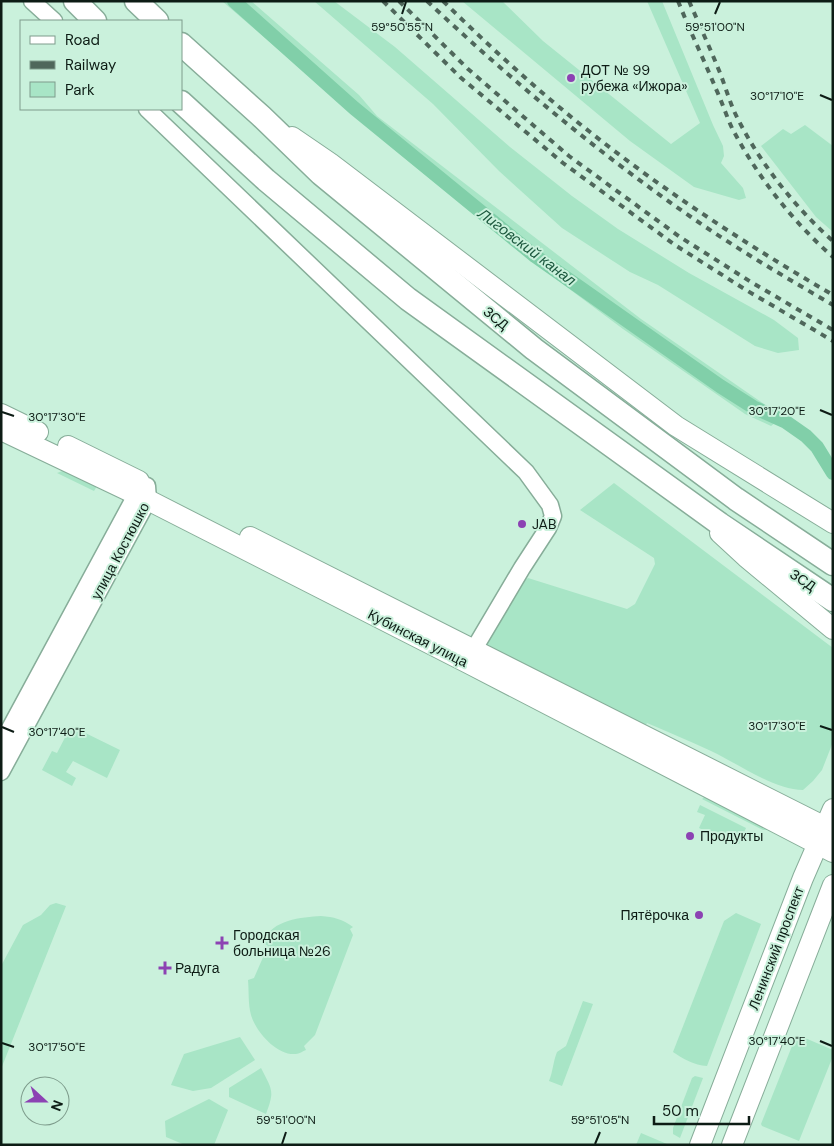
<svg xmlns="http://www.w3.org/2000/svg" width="834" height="1146" font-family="'DM Sans',sans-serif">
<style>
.green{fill:#a8e5c6}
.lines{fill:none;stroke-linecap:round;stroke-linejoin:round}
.canal{stroke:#81cfa9;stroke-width:14}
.minor-casing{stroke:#87ad99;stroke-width:19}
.major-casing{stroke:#87ad99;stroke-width:22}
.highway-casing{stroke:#87ad99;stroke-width:25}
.minor{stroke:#fff;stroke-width:16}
.major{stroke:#fff;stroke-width:20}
.highway{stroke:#fff;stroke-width:22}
.rail{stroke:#4f675b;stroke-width:4;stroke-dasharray:6 6;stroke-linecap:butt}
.ticks{fill:none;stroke:#0d1c15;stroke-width:2}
.poi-dot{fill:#8c42b3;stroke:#caf1dc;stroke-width:2}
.labels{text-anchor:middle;stroke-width:4;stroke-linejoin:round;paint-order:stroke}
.poi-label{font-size:14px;fill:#0d1c15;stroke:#caf1dc;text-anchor:start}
.street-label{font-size:14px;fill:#0d1c15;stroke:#caf1dc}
.water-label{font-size:15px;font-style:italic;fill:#1c583e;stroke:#caf1dc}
.ticks-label{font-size:12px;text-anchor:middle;fill:#0d1c15;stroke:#caf1dc;stroke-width:4;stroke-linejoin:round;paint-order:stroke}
</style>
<rect width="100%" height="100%" fill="#caf1dc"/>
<g class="green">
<path d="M222,1h29l108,94 18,21 264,203 139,96v4l-9,7 -26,-12 -122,-85 -114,-85 -119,-98z"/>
<path d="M314,1h20l61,46 115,100 62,49 46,33 71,44 85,47 24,18 1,12 -21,3 -23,-7 -97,-61 -28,-13 -68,-44 -63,-57 -66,-67z"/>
<path d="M462,1h40l41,40 128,103 29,-21 -53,-122h15l51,124 10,21 1,10 -3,7 22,25 3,10 -7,2 -45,-13 -64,-46z"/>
<path d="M805,125l28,21v86l-17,-15 -55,-71 22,-17 8,5z"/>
<path d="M65,470l32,16 -3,5 -37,-18z"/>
<path d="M614,483l219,165v94l-11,28 -9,11 -10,9c-29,0 -66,-27 -92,-39 -21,-10 -43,-19 -64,-28l-3,5 -162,-82 40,-64 6,-4 99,31 8,-5 20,-40 -1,-6 -74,-48z"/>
<path d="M71,726l49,24 -13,28 -34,-17 -7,11 10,6 -4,8 -30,-16 10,-19 5,2z"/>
<path d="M707,795l62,31 -2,4h-4l-61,-31z"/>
<path d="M700,805l46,23 -7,16 -12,-5 -1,2 -27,-13 6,-13 -8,-3z"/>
<path d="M56,903l10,3 -65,163v-103l22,-41 18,-10 9,-10z"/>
<path d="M736,913l25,11 -54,142c-13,-1 -24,-7 -34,-14l51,-131z"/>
<path d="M321,916c13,1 21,3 32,11l-3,2 3,6 -38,100 -11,11 2,4c-3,1 -7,4 -10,4 -19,2 -40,-22 -45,-39 -3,-11 -2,-24 -3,-35l6,-2 14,-32 -3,-2 -1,-3c7,-21 38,-24 57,-25z"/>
<path d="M583,1001l10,3 -31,82 -13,-5c4,-10 4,-19 8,-29l9,-6z"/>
<path d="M798,1035l35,15v6l-34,85 -37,-15 -1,-2 35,-88z"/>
<path d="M240,1037l15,23 -44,28 -18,3 -22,-6 13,-31z"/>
<path d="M261,1068c11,22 14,22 5,46l-37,-17v-9z"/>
<path d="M695,1076l8,2 -23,60 -7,-4v-6l19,-50z"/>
<path d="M209,1099l19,11 -14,35h-29l-19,-8 -1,-16z"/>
<path d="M641,1133l26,11 3,1h-34z"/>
</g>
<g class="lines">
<path class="canal" d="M234,1l120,107 181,148 185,130 33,21 33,15 20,14 11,11 16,26"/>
<g class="minor-casing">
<g id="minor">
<path d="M32,1l22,20"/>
<path d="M147,109l379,363 24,33 3,11 -5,12 -26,40 -48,81"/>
<path d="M1,745l135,-250 9,-8"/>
<path d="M1,772l147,-272 -1,-14"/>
</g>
</g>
<g class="major-casing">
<g id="major">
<path d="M292,137l38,26 346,263 157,97"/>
<path d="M1,414l37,18"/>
<path d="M1,430l147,70 320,163 365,189"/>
<path d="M68,446l71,35"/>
<path d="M720,533l26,24 87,72"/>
<path d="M250,537l583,294"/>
<path d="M700,1145l103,-267 30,-69"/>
<path d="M732,1145l101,-260"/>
</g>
</g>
<g class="highway-casing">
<g id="highway">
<path d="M75,1l20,20"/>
<path d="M136,1l21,20"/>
<path d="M181,44l80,72 60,58 213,175 202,150 97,65"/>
<path d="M181,102l85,78 142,119 312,225 113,76"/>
</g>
</g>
<use href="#minor" class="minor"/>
<use href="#major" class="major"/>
<use href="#highway" class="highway"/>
<g class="rail">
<path d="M383,1l77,76 103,86 112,82 71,45 87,51"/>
<path d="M399,1l69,68 101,87 111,81 71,45 82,48"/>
<path d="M427,1c83,78 170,151 264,216 46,32 94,60 142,88"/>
<path d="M443,1c47,46 96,91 147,131 77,61 159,114 243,163"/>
<path d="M678,1c12,30 26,59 38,88 6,13 10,26 16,39 25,48 60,93 101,129"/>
<path d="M689,1c10,23 20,45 29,67 6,14 10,29 16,43 22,47 60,96 99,130"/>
</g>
</g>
<path class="ticks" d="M402,14l4,-12M715,14l5,-12M820,95l12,5M820,410l12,5M2,412l12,4M820,726l12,4M2,727l12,5M820,1041l12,5M2,1043l12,4M282,1144l4,-12M595,1144l5,-12"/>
<g class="poi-dot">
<circle cx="571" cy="78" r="5"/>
<circle cx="522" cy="524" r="5"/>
<circle cx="690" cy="836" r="5"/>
<circle cx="699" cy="915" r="5"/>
<path d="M219.5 935.5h5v5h5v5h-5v5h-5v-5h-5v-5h5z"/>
<path d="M162.5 960.5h5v5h5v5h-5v5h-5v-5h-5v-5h5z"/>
</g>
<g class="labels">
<g class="poi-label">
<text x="581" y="75">ДОТ № 99<tspan x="581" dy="16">рубежа «Ижора»</tspan></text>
<text x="532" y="529">JAB</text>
<text x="700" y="841">Продукты</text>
<text x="689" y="920" text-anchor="end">Пятёрочка</text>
<text x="233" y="940">Городская<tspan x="233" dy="16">больница №26</tspan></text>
<text x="175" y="973">Радуга</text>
</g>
<g class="street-label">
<text transform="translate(496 318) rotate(39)" y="5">ЗСД</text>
<text transform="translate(120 551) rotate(-62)" y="5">улица Костюшко</text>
<text transform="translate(803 580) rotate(34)" y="5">ЗСД</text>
<text transform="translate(418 638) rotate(27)" y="5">Кубинская улица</text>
<text transform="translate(776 948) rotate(-69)" y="5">Ленинский проспект</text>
</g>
<g class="water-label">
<text transform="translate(527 247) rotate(37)" y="5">Лиговский канал</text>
</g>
</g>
<g class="ticks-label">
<text x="402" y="31">59°50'55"N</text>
<text x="715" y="31">59°51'00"N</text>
<text x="777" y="100">30°17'10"E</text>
<text x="777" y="415">30°17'20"E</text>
<text x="57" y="421">30°17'30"E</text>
<text x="777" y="730">30°17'30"E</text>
<text x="57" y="736">30°17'40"E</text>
<text x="777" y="1045">30°17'40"E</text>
<text x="57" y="1051">30°17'50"E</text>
<text x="286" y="1124">59°51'00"N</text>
<text x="600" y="1124">59°51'05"N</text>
</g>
<rect width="834" height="1146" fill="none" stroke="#0d1c15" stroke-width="5"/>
<rect x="20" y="20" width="162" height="90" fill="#caf1dc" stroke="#7e9c8c"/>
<rect x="30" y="36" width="25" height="8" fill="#ffffff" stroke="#7e9c8c"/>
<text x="65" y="45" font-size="15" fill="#0d1c15">Road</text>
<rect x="30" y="61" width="25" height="8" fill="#4f675b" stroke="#7e9c8c"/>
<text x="65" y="70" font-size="15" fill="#0d1c15">Railway</text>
<rect x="30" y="82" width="25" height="15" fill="#a8e5c6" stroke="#7e9c8c"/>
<text x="65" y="95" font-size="15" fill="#0d1c15">Park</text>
<g transform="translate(45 1101) rotate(111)"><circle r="24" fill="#caf1dc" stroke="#7e9c8c"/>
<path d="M0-4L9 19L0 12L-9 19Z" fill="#8c42b3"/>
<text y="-8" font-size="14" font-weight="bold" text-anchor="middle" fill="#0d1c15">N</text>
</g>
<path d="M654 1116v8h95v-8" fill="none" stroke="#0d1c15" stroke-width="2.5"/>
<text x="662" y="1116" font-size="15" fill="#0d1c15" stroke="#caf1dc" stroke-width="4" paint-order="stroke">50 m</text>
</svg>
